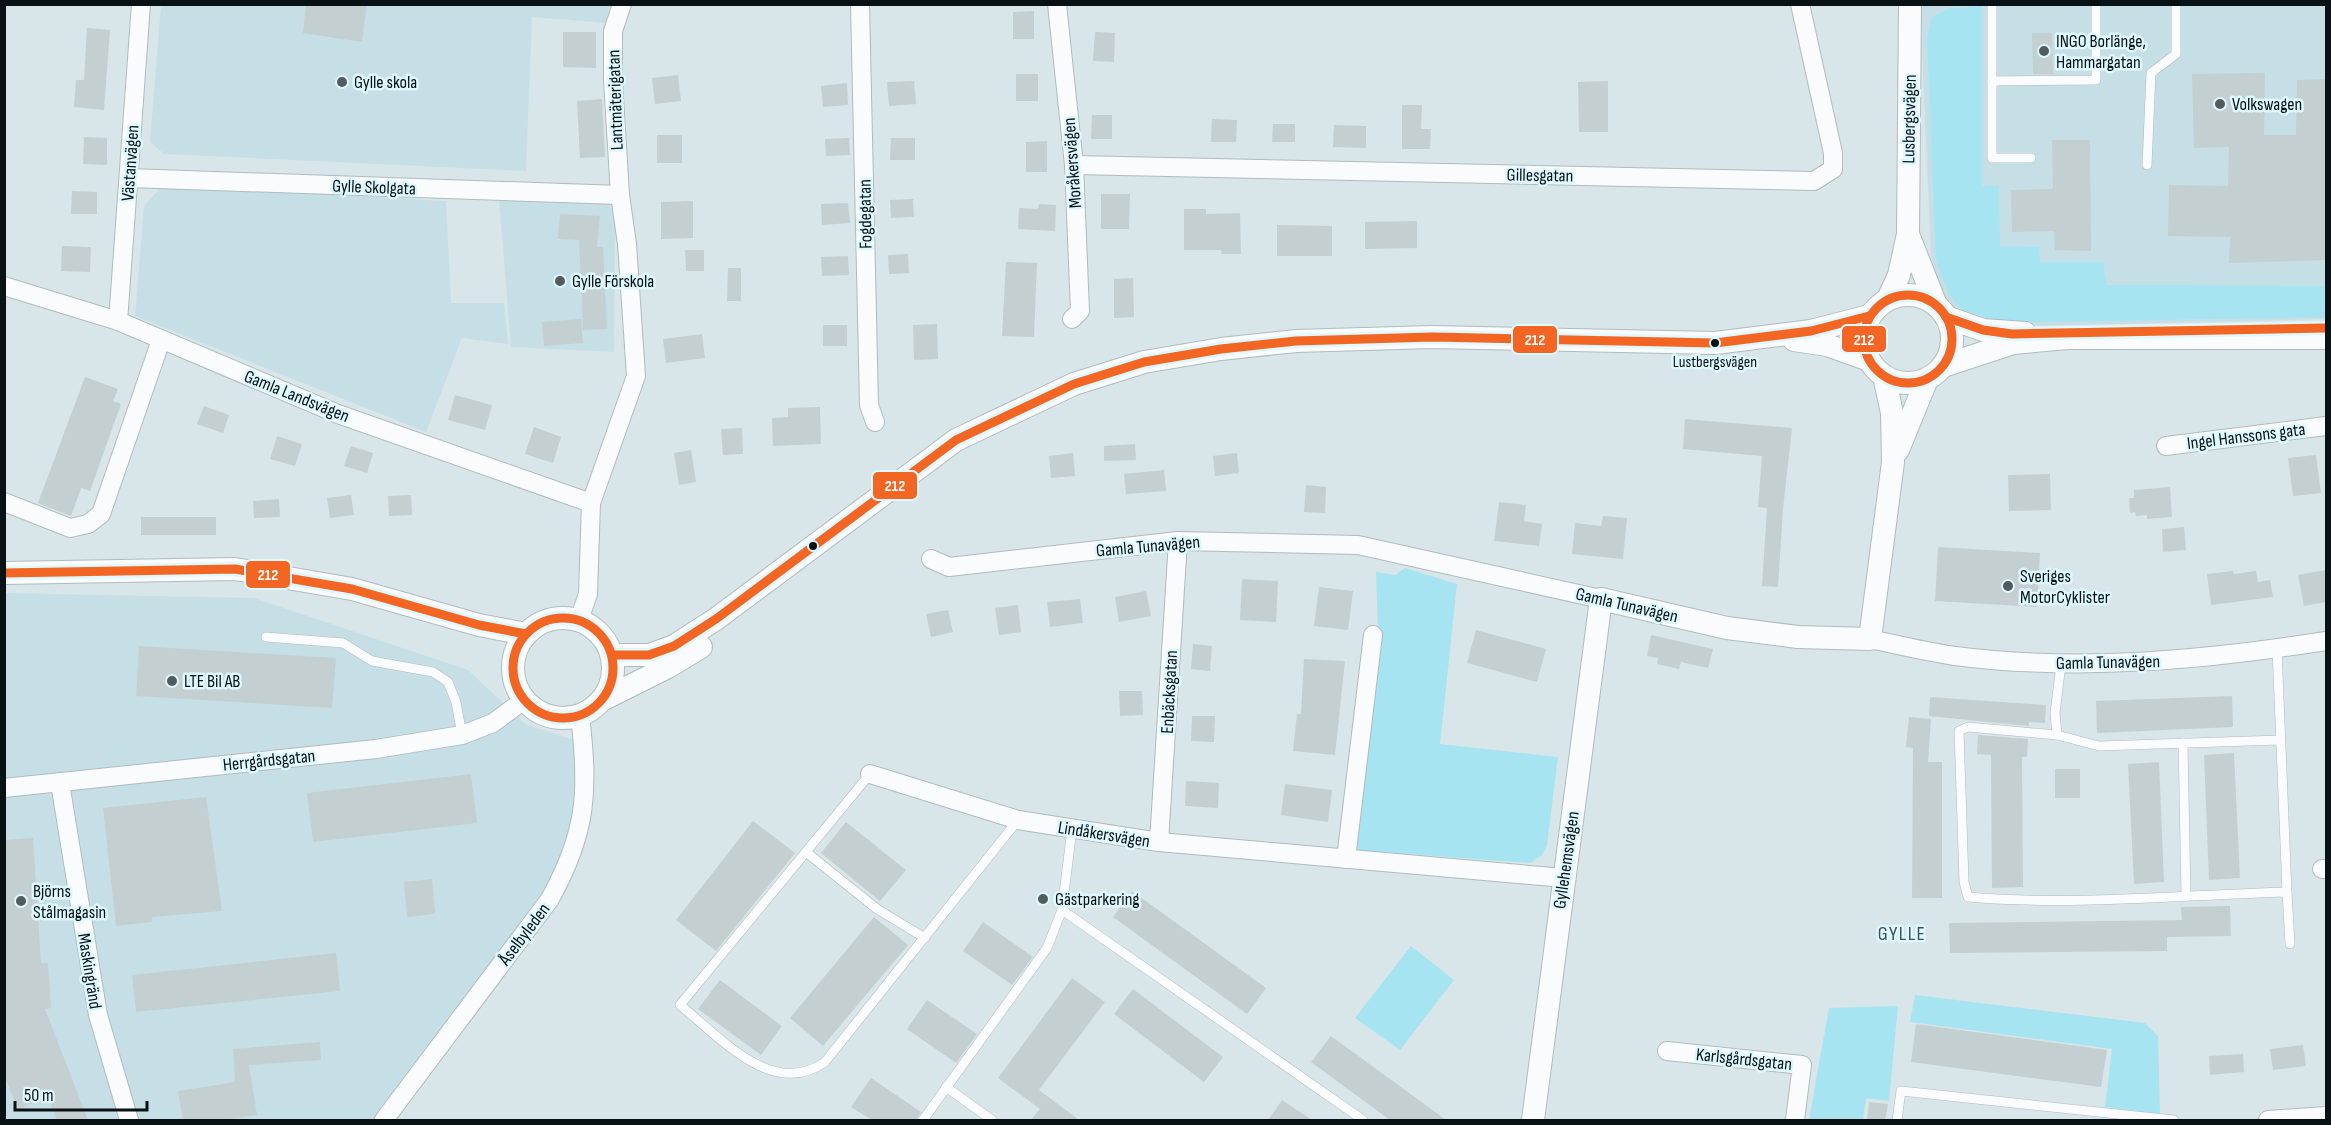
<svg xmlns="http://www.w3.org/2000/svg" width="2331" height="1125" font-family="'Sofia Sans Condensed',sans-serif">
<style>
.built{fill:#c6dfe6}
.green{fill:#a6e4f2}
.building{fill:#c4cfd2}
.lines{fill:none;stroke-linecap:round;stroke-linejoin:round}
.service-casing{stroke:#b0bbbe;stroke-width:10}
.minor-casing{stroke:#b0bbbe;stroke-width:20}
.tertiary-casing{stroke:#b0bbbe;stroke-width:24}
.service{stroke:#f9fbfc;stroke-width:9}
.minor{stroke:#f9fbfc;stroke-width:18}
.tertiary{stroke:#f9fbfc;stroke-width:22}
.bus-1-casing{stroke:#ddf8fe;stroke-width:14}
.bus-1{stroke:#f26522;stroke-width:9}
.poi-dot{fill:#515c5e;stroke:#ddf8fe;stroke-width:2}
.bus-dot{fill:#081113;stroke:#ddf8fe;stroke-width:2}
.labels{text-anchor:middle;stroke-width:5;stroke-linejoin:round;paint-order:stroke}
.bus-label{font-size:16px;fill:#081113;stroke:#ddf8fe}
.poi-label{font-size:18px;fill:#081113;stroke:#ddf8fe;text-anchor:start}
.street-label{font-size:18px;fill:#081113;stroke:#ddf8fe}
.neighbourhood-label{font-size:20px;letter-spacing:1.5px;fill:#3a5156;stroke:#ddf8fe}
.line-badge{stroke:#ddf8fe;stroke-width:2}
.badge-label{font-size:16px;text-anchor:middle;font-weight:bold;fill:#fff}
</style>
<rect width="100%" height="100%" fill="#d8e6e9"/>
<g class="built">
<path d="M161,5h449l-5,18 -73,-6 -6,154 -362,-17 -14,-12z"/>
<path d="M1920,5h406v314l-338,8 -26,-9 -16,-17 -15,-43z"/>
<path d="M163,185l283,16 5,102h53l4,41 -46,-6 -36,94 -291,-116 9,-110z"/>
<path d="M499,199l110,5 6,12 -1,136 -103,-5z"/>
<path d="M5,593l249,5 214,72 59,55 56,18 2,11 -24,126 -177,240h-379z"/>
</g>
<g class="green">
<path d="M1982,6v180h17l1,60 39,1 1,15h63l4,23 219,1v31l-332,6c-41,-13 -45,-24 -58,-63l-9,-221 5,-22 17,-9z"/>
<path d="M1405,568l52,16 -17,160 118,13 -11,88 -5,10 -12,8 -176,-13 24,-219 -2,-59 19,3z"/>
<path d="M1411,946l43,34 -54,70 -45,-32z"/>
<path d="M1915,995l230,28 13,13 2,78 -55,-7 7,-58 -202,-27z"/>
<path d="M1898,1006l-9,95 -23,-3 -3,22h-54l20,-112z"/>
</g>
<g class="building">
<path d="M306,4h61l-5,38 -59,-9z"/>
<path d="M1034,11v28h-21v-27z"/>
<path d="M87,28l23,2 -6,80 -30,-3 2,-27h8z"/>
<path d="M563,32h33v36l-33,-1z"/>
<path d="M1095,32l20,1 -1,29 -21,-1z"/>
<path d="M2032,33h20l1,41h-20z"/>
<path d="M2265,73l-1,62h32l1,-55 29,-1v181l-97,3 1,-26 -62,-1 1,-51 59,1 1,-39 -35,1 -2,-74z"/>
<rect x="1016" y="74" width="22" height="27"/>
<path d="M678,75l3,26 -26,3 -3,-26z"/>
<path d="M914,81l2,23 -27,2 -2,-24z"/>
<path d="M1608,81v51h-29l-1,-50z"/>
<path d="M847,83l1,22 -25,2 -2,-21z"/>
<path d="M602,99l3,58 -25,1 -3,-57z"/>
<path d="M1402,105h20l-1,24h10l-1,20h-28z"/>
<path d="M1092,115h20v24h-21z"/>
<path d="M1212,119l25,1 -1,22h-25z"/>
<path d="M1273,124h22v18h-23z"/>
<path d="M1334,125l32,1v22l-33,-1z"/>
<rect x="657" y="135" width="25" height="28"/>
<path d="M84,137l23,1v27l-24,-1z"/>
<path d="M849,138l1,17 -24,1 -1,-17z"/>
<path d="M891,138h24v22h-25z"/>
<path d="M2052,140h38l1,111 -36,-1 -1,-19 -42,1 -1,-42 42,-1z"/>
<path d="M1047,141v31h-21v-30z"/>
<path d="M72,191l25,1v22h-26z"/>
<path d="M1101,194h29l-1,35h-28z"/>
<path d="M913,199l1,18 -23,1 -1,-18z"/>
<path d="M693,201v37l-32,1v-37z"/>
<path d="M848,203l2,20 -28,2 -1,-21z"/>
<path d="M1039,204l17,1 -1,26 -37,-2 1,-21 19,1z"/>
<path d="M1184,209h22v5l34,-1 1,41h-19l-1,-4h-37z"/>
<path d="M560,214l40,2 -3,31h6l4,82 -24,1 -4,-90 -21,-1z"/>
<path d="M1417,221v27l-52,1v-27z"/>
<path d="M1277,225l55,1v30h-55z"/>
<path d="M62,246l29,1 -1,25 -29,-1z"/>
<path d="M685,250h19v21h-18z"/>
<path d="M908,254l1,19 -20,1 -1,-19z"/>
<path d="M848,256l1,19 -27,1 -1,-19z"/>
<path d="M1006,262l31,1 -3,74 -32,-1z"/>
<path d="M728,268h13v33h-14z"/>
<path d="M1133,278l1,39 -20,1v-39z"/>
<path d="M581,319l2,24 -39,3 -2,-24z"/>
<path d="M937,324l1,35 -24,1 -1,-35z"/>
<rect x="823" y="325" width="24" height="21"/>
<path d="M702,334l3,24 -39,5 -3,-24z"/>
<path d="M85,377l33,12 -5,12 8,3 -31,87 -9,-3 -10,28 -33,-13z"/>
<path d="M455,395l37,10 -7,25 -37,-10z"/>
<path d="M204,406l25,9 -6,18 -26,-9z"/>
<path d="M820,407l1,37 -48,2 -1,-28 16,-1v-9z"/>
<path d="M1685,419l107,9 -9,81 -5,78 -16,-1 5,-78 -9,-1 4,-51 -79,-7z"/>
<path d="M534,427l27,10 -8,26 -28,-9z"/>
<path d="M742,428l1,26 -20,1 -2,-26z"/>
<path d="M277,436l25,8 -7,22 -25,-7z"/>
<path d="M1135,444l1,16 -32,1v-15z"/>
<path d="M351,446l22,7 -6,20 -23,-7z"/>
<path d="M691,450l5,32 -17,3 -5,-32z"/>
<path d="M1073,453l2,23 -24,2 -2,-22z"/>
<path d="M1237,453l2,20 -24,3 -2,-20z"/>
<path d="M2316,455l5,38 -28,3 -5,-38z"/>
<path d="M1164,470l2,21 -40,3 -2,-20z"/>
<path d="M2050,474l1,36 -42,1 -1,-36z"/>
<path d="M1306,485l20,2 -1,26 -21,-1z"/>
<path d="M2170,487l2,30 -25,2v-4l-11,1 -1,-4 -5,1 -1,-15h5v-8z"/>
<path d="M351,495l3,20 -24,3 -3,-20z"/>
<path d="M411,495l1,20 -23,1 -1,-20z"/>
<path d="M279,499l1,18 -26,1 -1,-17z"/>
<path d="M1499,502l27,3 -2,16 18,3 -3,22 -45,-5z"/>
<path d="M1603,516l24,2 -4,41 -51,-5 3,-31 26,3z"/>
<rect x="141" y="517" width="75" height="18"/>
<path d="M2184,527l2,23 -23,2 -1,-23z"/>
<path d="M1938,547l102,6 -3,54 -102,-6z"/>
<path d="M2326,570v32l-22,4 -6,-31z"/>
<path d="M2233,571l1,3 22,-3 2,11 12,-2 3,17 -62,8 -4,-31z"/>
<path d="M1242,579l36,2 -2,41 -36,-2z"/>
<path d="M1319,587l34,4 -5,39 -34,-4z"/>
<path d="M1146,591l5,25 -32,6 -4,-25z"/>
<path d="M1080,599l3,24 -33,4 -3,-25z"/>
<path d="M1018,605l3,27 -22,3 -4,-27z"/>
<path d="M948,610l5,22 -22,5 -5,-23z"/>
<path d="M1476,630l70,19 -9,33 -70,-19z"/>
<path d="M1651,635l62,14 -5,19 -27,-6 -2,7 -22,-5 1,-6 -11,-2z"/>
<path d="M1193,644l19,2 -2,25 -19,-2z"/>
<path d="M139,646l197,12 -4,50 -196,-12z"/>
<path d="M1304,659l41,2 -10,94 -42,-4 4,-37h4z"/>
<path d="M1119,691h23l1,24 -23,1z"/>
<path d="M2232,696l1,31 -136,6 -1,-32z"/>
<path d="M1930,697l116,8 -1,18 -16,-1v4l-100,-10z"/>
<path d="M1192,716h23l-1,26 -23,-1z"/>
<path d="M1909,717l22,2 -3,43h14v136h-30l1,-150 -7,-1z"/>
<path d="M1978,735l50,4 -1,18h-5l1,130 -31,1 -1,-133 -14,-1z"/>
<path d="M2234,753l6,125 -31,2 -5,-125z"/>
<path d="M2159,762l5,120 -30,2 -6,-120z"/>
<rect x="2055" y="769" width="25" height="29"/>
<path d="M471,774l6,49 -164,19 -6,-49z"/>
<path d="M1186,781l33,2 -1,25 -33,-2z"/>
<path d="M1285,784l47,6 -4,32 -47,-7z"/>
<path d="M206,797l16,114 -70,6v5l-36,4 -13,-118z"/>
<path d="M753,821l42,32 -79,98 -40,-31z"/>
<path d="M846,822l60,48 -26,31 -59,-48z"/>
<path d="M33,838l8,125h7l3,45 -6,1 43,111h-31l-9,-23 -30,12 -14,-34v-235z"/>
<path d="M432,879l3,35 -28,3 -3,-35z"/>
<path d="M1132,891l134,97 -19,26 -134,-97z"/>
<path d="M2230,906l1,30 -64,1v14l-217,2 -1,-30 233,-3 -1,-13z"/>
<path d="M874,917l34,28 -85,101 -33,-28z"/>
<path d="M983,922l50,35 -21,28 -49,-34z"/>
<path d="M336,953l4,38 -204,21 -4,-37z"/>
<path d="M1072,978l33,24 -66,88 40,30h-48l9,-11 -42,-31z"/>
<path d="M720,980l62,46 -21,29 -63,-46z"/>
<path d="M1133,989l90,68 -19,25 -90,-68z"/>
<path d="M927,1000l50,34 -21,29 -49,-34z"/>
<path d="M1916,1024l191,26 -6,37 -190,-25z"/>
<path d="M1331,1036l115,84h-56l-79,-58z"/>
<path d="M320,1042l1,18 -72,5 8,50 -35,5h-39l-5,-29 57,-9 -2,-33z"/>
<path d="M2303,1045l3,21 -33,4 -3,-21z"/>
<path d="M2243,1054l1,18 -34,3 -1,-19z"/>
<path d="M871,1078l50,34 -5,8h-44l-21,-13z"/>
<path d="M1282,1100l30,20h-44z"/>
<path d="M1869,1102l19,2 -3,16h-18z"/>
</g>
<g class="lines">
<g class="service-casing">
<g id="service">
<path d="M1992,4v77l104,-1v-76"/>
<path d="M1992,81v77h39"/>
<path d="M2147,165l4,-92 25,-19v-50"/>
<path d="M266,637l77,6 29,18 61,11 15,10 8,20 6,33"/>
<path d="M2277,649l10,243"/>
<path d="M2057,735l-2,-22 6,-49"/>
<path d="M2280,740l-181,6 -42,-11 -89,-8 -9,4 5,151 4,15c106,9 213,-2 319,-5l3,52"/>
<path d="M2183,743l3,152"/>
<path d="M870,774l-190,231c40,32 92,94 145,57l193,-242"/>
<path d="M806,852l71,57 48,29"/>
<path d="M1062,910l301,210"/>
<path d="M946,1087l46,33"/>
<path d="M923,1120l124,-172 15,-38 10,-81"/>
<path d="M1897,1120l4,-29 273,29"/>
</g>
</g>
<g class="minor-casing">
<g id="minor">
<path d="M860,4l9,401 6,17"/>
<path d="M1057,4l17,161 6,146 -8,8"/>
<path d="M1074,165l740,16 19,-12v-16l-33,-149"/>
<path d="M129,178l491,17"/>
<path d="M4,286l114,35 220,93 253,89"/>
<path d="M118,321l23,-317"/>
<path d="M2166,446l160,-20"/>
<path d="M4,502l66,26 18,-4 13,-10 60,-174"/>
<path d="M931,559l18,8 229,-26 180,4 243,54"/>
<path d="M579,620l9,-26 3,-91 45,-127 -9,-132 -7,-49 -7,-114v-50l9,-27"/>
<path d="M1870,639c28,6 57,13 85,17 124,16 249,4 371,-15"/>
<path d="M870,774l148,46 141,22 405,36"/>
<path d="M60,783l38,232 31,105"/>
<path d="M4,788l372,-39 86,-14 31,-12 31,-23"/>
<path d="M1159,842l19,-301"/>
<path d="M1346,859l27,-224"/>
<path d="M2322,869h4"/>
<path d="M1667,1051l135,14 -7,55"/>
<path d="M384,1120l166,-221c37,-67 39,-108 30,-183"/>
<path d="M2268,1120l58,-4"/>
</g>
</g>
<g class="tertiary-casing">
<g id="tertiary">
<path d="M1908,234l28,71"/>
<circle cx="1908" cy="339" r="44"/>
<path d="M1888,299l11,-24 9,-41 2,-230"/>
<path d="M1946,317l37,13 42,3"/>
<path d="M1794,340l33,5 42,15"/>
<path d="M1943,366l70,-23 55,-5h258"/>
<path d="M1898,450l29,-71"/>
<path d="M4,573l231,-4 117,20 127,36 47,9"/>
<circle cx="563" cy="668" r="50"/>
<path d="M612,655h37l25,-9 42,-27 240,-179 118,-56 70,-22 77,-13 75,-8 136,-4 283,6 96,-12 58,-15"/>
<path d="M604,699l64,-32 33,-20"/>
<path d="M1533,1120l68,-521 126,29 71,9 72,2 23,-177 -1,-49 -8,-37"/>
</g>
</g>
<use href="#service" class="service"/>
<use href="#minor" class="minor"/>
<use href="#tertiary" class="tertiary"/>
<g class="bus-1-casing">
<g id="bus-1">
<circle cx="1908" cy="339" r="44"/>
<path d="M1946,317l37,13 29,4 314,-6"/>
<path d="M4,573l231,-4 117,20 127,36 47,9"/>
<circle cx="563" cy="668" r="50"/>
<path d="M612,655h37l25,-9 42,-27 240,-179 118,-56 70,-22 77,-13 75,-8 136,-4 283,6 96,-12 58,-15"/>
</g>
</g>
<use href="#bus-1" class="bus-1"/>
</g>
<g class="poi-dot">
<circle cx="2044" cy="51" r="6"/>
<circle cx="342" cy="82" r="6"/>
<circle cx="2220" cy="104" r="6"/>
<circle cx="560" cy="281" r="6"/>
<circle cx="2008" cy="586" r="6"/>
<circle cx="172" cy="681" r="6"/>
<circle cx="1043" cy="899" r="6"/>
<circle cx="21" cy="901" r="6"/>
</g>
<g class="bus-dot">
<circle cx="1715" cy="343" r="5"/>
<circle cx="813" cy="546" r="5"/>
</g>
<g class="labels">
<g class="bus-label">
<text x="1715" y="367">Lustbergsvägen</text>
</g>
<g class="poi-label">
<text x="2056" y="47">INGO Borlänge,<tspan x="2056" dy="21">Hammargatan</tspan></text>
<text x="354" y="88">Gylle skola</text>
<text x="2232" y="110">Volkswagen</text>
<text x="572" y="287">Gylle Förskola</text>
<text x="2020" y="582">Sveriges<tspan x="2020" dy="21">MotorCyklister</tspan></text>
<text x="184" y="687">LTE Bil AB</text>
<text x="33" y="897">Björns<tspan x="33" dy="21">Stålmagasin</tspan></text>
<text x="1055" y="905">Gästparkering</text>
</g>
<g class="street-label">
<text transform="translate(615 100) rotate(-92)" y="6">Lantmäterigatan</text>
<text transform="translate(1909 119) rotate(-89)" y="6">Lusbergsvägen</text>
<text transform="translate(130 163) rotate(-86)" y="6">Västanvägen</text>
<text transform="translate(1072 163) rotate(-94)" y="6">Moråkersvägen</text>
<text transform="translate(1540 175) rotate(1)" y="6">Gillesgatan</text>
<text transform="translate(374 187) rotate(2)" y="6">Gylle Skolgata</text>
<text transform="translate(865 214) rotate(-91)" y="6">Fogdegatan</text>
<text transform="translate(297 396) rotate(22)" y="6">Gamla Landsvägen</text>
<text transform="translate(2246 436) rotate(-7)" y="6">Ingel Hanssons gata</text>
<text transform="translate(1148 546) rotate(-5)" y="6">Gamla Tunavägen</text>
<text transform="translate(1627 605) rotate(13)" y="6">Gamla Tunavägen</text>
<text transform="translate(2108 662) rotate(-1)" y="6">Gamla Tunavägen</text>
<text transform="translate(1169 692) rotate(-87)" y="6">Enbäcksgatan</text>
<text transform="translate(269 760) rotate(-6)" y="6">Herrgårdsgatan</text>
<text transform="translate(1104 834) rotate(9)" y="6">Lindåkersvägen</text>
<text transform="translate(1566 860) rotate(-82)" y="6">Gyllehemsvägen</text>
<text transform="translate(524 934) rotate(-53)" y="6">Åselbyleden</text>
<text transform="translate(90 971) rotate(81)" y="6">Maskingränd</text>
<text transform="translate(1744 1059) rotate(6)" y="6">Karlsgårdsgatan</text>
</g>
<g class="neighbourhood-label">
<text x="1902" y="940">GYLLE</text>
</g>
</g>
<g class="line-badge">
<rect x="1841" y="325" width="46" height="28" rx="6" fill="#f26522"/>
<rect x="1512" y="325" width="46" height="29" rx="6" fill="#f26522"/>
<rect x="872" y="471" width="46" height="29" rx="6" fill="#f26522"/>
<rect x="245" y="560" width="46" height="29" rx="6" fill="#f26522"/>
</g>
<g class="badge-label">
<text x="1864" y="345">212</text>
<text x="1535" y="345">212</text>
<text x="895" y="491">212</text>
<text x="268" y="580">212</text>
</g>
<rect width="2331" height="1125" fill="none" stroke="#081113" stroke-width="12"/>
<path d="M15 1101v9h132v-9" fill="none" stroke="#081113" stroke-width="3"/>
<text x="24" y="1101" font-size="18" fill="#081113" stroke="#ddf8fe" stroke-width="4.5" paint-order="stroke">50 m</text>
</svg>
